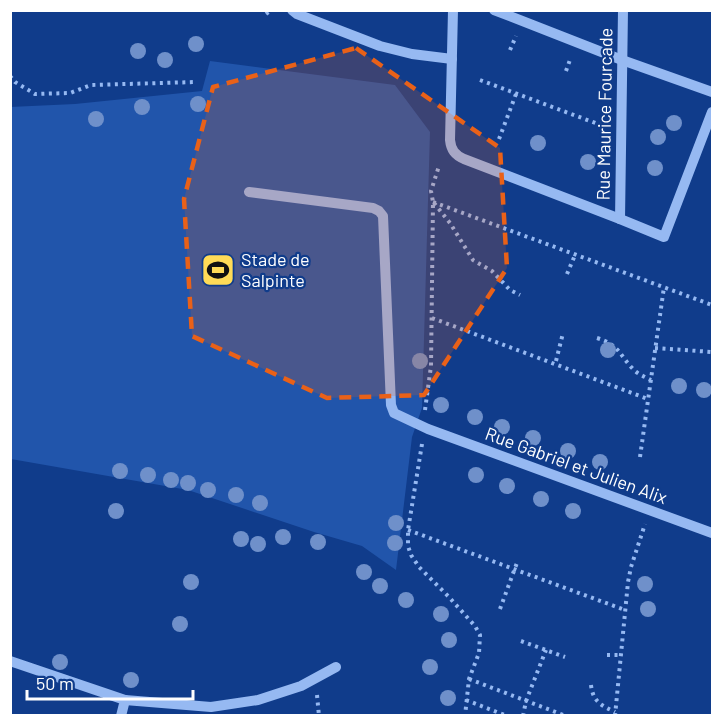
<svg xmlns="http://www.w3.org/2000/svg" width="723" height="726" font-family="Barlow,sans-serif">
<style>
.green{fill:#2155ab}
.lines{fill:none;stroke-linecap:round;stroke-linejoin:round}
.path{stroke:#96b9f2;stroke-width:4;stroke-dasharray:3 4.5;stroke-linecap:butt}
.minor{stroke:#96b9f2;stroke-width:10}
.tree{fill:#6f90ca}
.marked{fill:#e96118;fill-opacity:0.2;stroke:#e96118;stroke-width:4.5;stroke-dasharray:12 8;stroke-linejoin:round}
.labels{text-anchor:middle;stroke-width:4.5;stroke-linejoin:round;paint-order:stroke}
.street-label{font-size:18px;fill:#fff;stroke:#103c8b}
.poi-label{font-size:18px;fill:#fff;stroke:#103c8b;text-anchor:start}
</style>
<rect width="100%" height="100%" fill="#103c8b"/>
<path class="green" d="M210,61l185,24 35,47 -8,276 -10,29 -16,133 -34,-24 -48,-14 -126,-42 -177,-31 -1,-352 65,-3 127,-13z"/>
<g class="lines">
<g class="path">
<path d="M266,14l5,-4"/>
<path d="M510,50l6,-14"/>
<path d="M566,71l5,-14"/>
<path d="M10,76l5,6 20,12 35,-1 21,-8 105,-3"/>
<path d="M480,80l126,47"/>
<path d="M499,139l17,-45"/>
<path d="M433,202l279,103"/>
<path d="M434,203l16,20 23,37 19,11 18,19 10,5"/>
<path d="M567,274l8,-19"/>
<path d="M432,318l216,81"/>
<path d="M597,338c23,7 22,17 37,32 4,4 11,7 17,10"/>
<path d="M655,348l57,4"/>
<path d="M556,361l7,-28"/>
<path d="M425,410l6,-44 2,-164 -2,-11 8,-25"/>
<path d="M422,444l-14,86v16l3,9 8,12 29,29 27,30 5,9 -1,18 -10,26 -4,37"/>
<path d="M640,457l24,-170"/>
<path d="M408,530l217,80"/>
<path d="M500,609l18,-49"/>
<path d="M521,641l44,16"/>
<path d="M607,655h14"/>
<path d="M469,679l97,37"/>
<path d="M591,685c2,17 10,20 24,27"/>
<path d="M317,695l2,21"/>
<path d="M466,700l41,16"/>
<path d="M523,716l3,-15 20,-51"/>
<path d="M615,716l13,-134 3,-15 14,-43"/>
</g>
<g class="minor">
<path d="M292,10l5,4 83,32 32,8 40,5"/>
<path d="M453,10l-3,130c1,10 5,15 14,19l156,60"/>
<path d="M494,10l128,50 90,32"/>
<path d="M623,10l-3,209 44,18 48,-125"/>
<path d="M249,192l124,16 6,3 4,5 8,189 3,8 34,16 284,104"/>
<path d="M10,661l115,39 -4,16"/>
<path d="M125,700l86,7 47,-7 43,-14 35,-19"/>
</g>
</g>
<g class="tree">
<circle cx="196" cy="44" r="8"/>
<circle cx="138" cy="51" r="8"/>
<circle cx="165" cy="60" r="8"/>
<circle cx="198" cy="104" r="8"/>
<circle cx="142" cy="107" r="8"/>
<circle cx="96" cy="119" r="8"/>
<circle cx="674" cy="123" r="8"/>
<circle cx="658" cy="137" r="8"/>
<circle cx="538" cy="143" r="8"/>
<circle cx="588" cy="162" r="8"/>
<circle cx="655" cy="168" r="8"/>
<circle cx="608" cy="350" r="8"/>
<circle cx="420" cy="361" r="8"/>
<circle cx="679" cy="386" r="8"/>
<circle cx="704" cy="390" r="8"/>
<circle cx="441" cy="405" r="8"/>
<circle cx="475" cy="417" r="8"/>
<circle cx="502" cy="427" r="8"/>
<circle cx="533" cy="438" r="8"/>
<circle cx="568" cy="451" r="8"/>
<circle cx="600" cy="462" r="8"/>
<circle cx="120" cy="471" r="8"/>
<circle cx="148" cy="475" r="8"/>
<circle cx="476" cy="475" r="8"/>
<circle cx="171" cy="480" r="8"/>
<circle cx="188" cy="483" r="8"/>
<circle cx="507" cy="486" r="8"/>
<circle cx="208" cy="490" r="8"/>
<circle cx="236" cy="495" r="8"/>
<circle cx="541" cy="499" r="8"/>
<circle cx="260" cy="503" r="8"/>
<circle cx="116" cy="511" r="8"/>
<circle cx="573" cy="511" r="8"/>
<circle cx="396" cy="523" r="8"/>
<circle cx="283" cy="537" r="8"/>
<circle cx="241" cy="539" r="8"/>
<circle cx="318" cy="542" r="8"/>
<circle cx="395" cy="543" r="8"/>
<circle cx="258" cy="544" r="8"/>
<circle cx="364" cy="572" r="8"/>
<circle cx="191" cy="582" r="8"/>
<circle cx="645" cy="584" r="8"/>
<circle cx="380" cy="586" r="8"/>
<circle cx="406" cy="600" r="8"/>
<circle cx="648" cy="609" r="8"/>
<circle cx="441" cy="614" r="8"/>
<circle cx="180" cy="624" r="8"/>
<circle cx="449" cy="640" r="8"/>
<circle cx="60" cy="662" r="8"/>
<circle cx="430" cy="667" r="8"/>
<circle cx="131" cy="680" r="8"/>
<circle cx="448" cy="698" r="8"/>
</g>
<path class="marked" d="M356,48l144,100 7,120 -83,127 -97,3 -135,-62 -8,-137 29,-112z"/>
<defs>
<g id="stadium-square" transform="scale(1.725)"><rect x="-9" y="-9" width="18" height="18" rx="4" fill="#ffdb57" stroke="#103c8b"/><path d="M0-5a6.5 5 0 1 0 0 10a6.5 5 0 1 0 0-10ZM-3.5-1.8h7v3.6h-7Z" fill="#111"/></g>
</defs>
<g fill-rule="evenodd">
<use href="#stadium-square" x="218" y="270"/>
</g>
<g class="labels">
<g class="street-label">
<text transform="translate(605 114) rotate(-89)" y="6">Rue Maurice Fourcade</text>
<text transform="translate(576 466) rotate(20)" y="6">Rue Gabriel et Julien Alix</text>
</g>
<g class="poi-label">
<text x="241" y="266">Stade de<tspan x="241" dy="21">Salpinte</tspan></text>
</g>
</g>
<rect width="723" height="726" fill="none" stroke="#ffffff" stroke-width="24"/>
<path d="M27 690v9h166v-9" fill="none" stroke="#ffffff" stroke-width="3"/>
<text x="36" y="690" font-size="18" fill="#ffffff" stroke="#103c8b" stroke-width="4.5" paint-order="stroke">50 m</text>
</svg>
